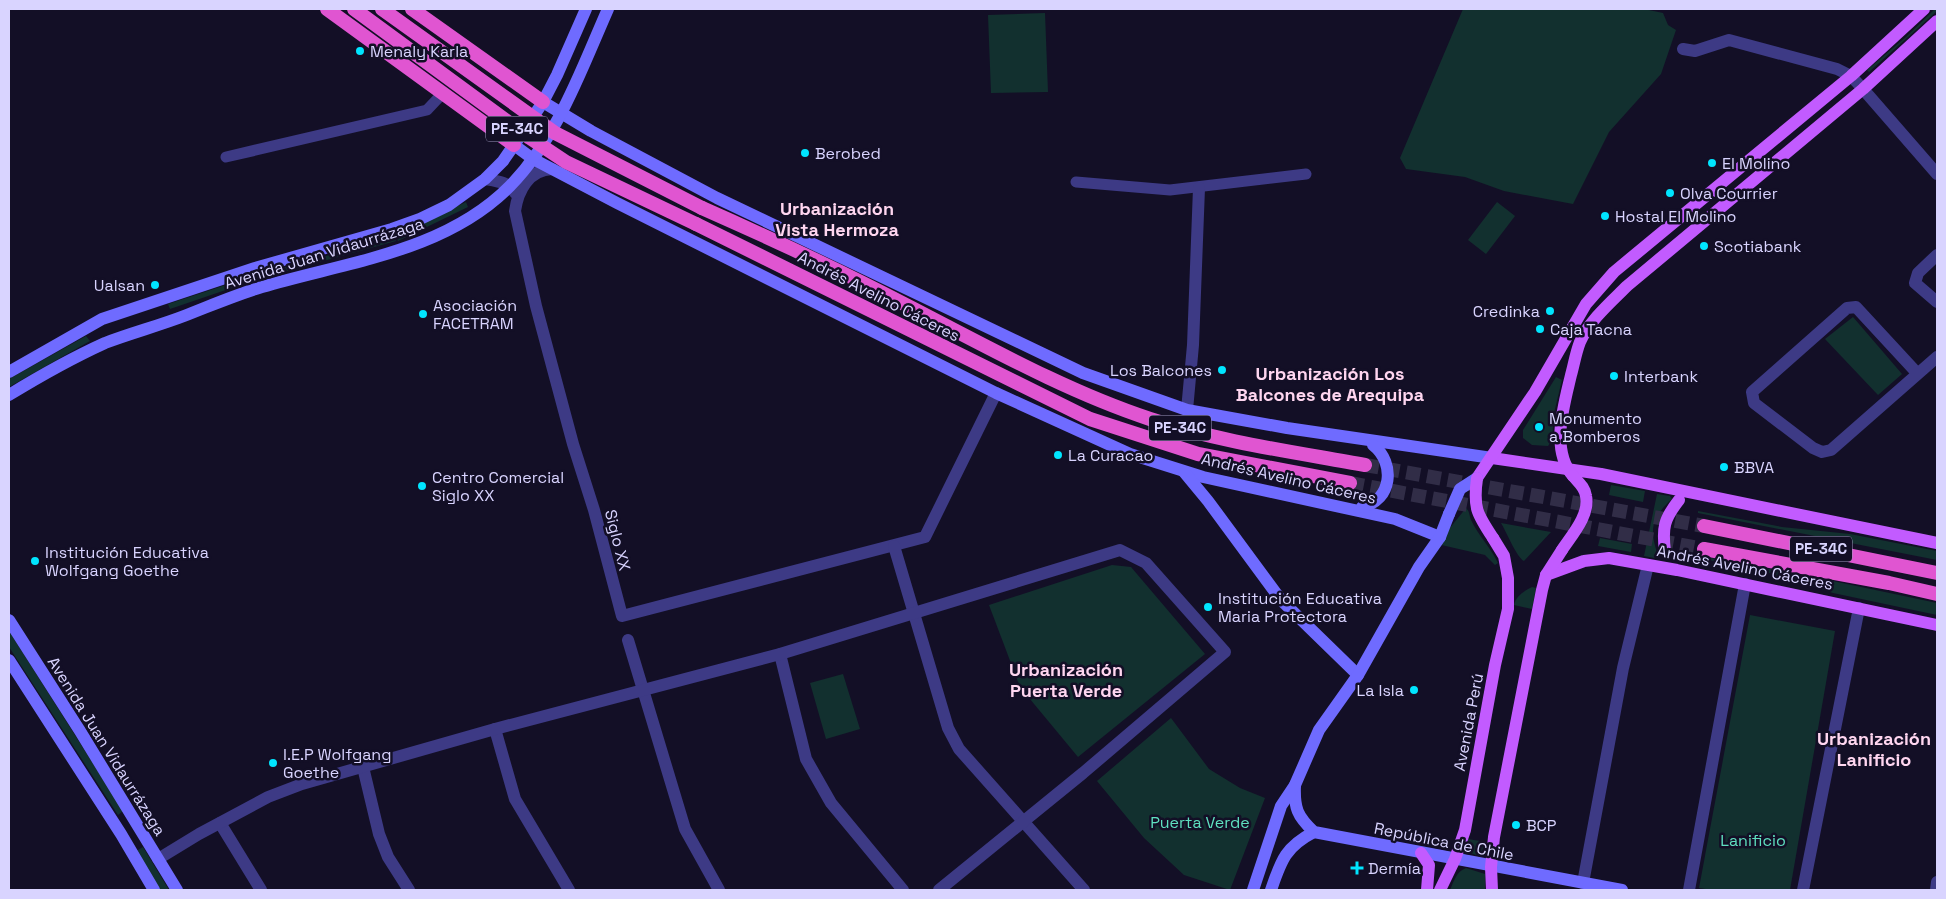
<svg xmlns="http://www.w3.org/2000/svg" width="1946" height="899" font-family="'Space Grotesk',sans-serif">
<style>
.green{fill:#12302f}
.lines{fill:none;stroke-linecap:round;stroke-linejoin:round}
.trunk-tunnel{stroke:#312d47;stroke-width:14;stroke-dasharray:14 7;stroke-linecap:butt}
.pedestrian{stroke:#3d3a85;stroke-width:11}
.minor{stroke:#3d3a85;stroke-width:12}
.tertiary{stroke:#3d3a85;stroke-width:12}
.secondary{stroke:#6f6bff;stroke-width:12}
.primary{stroke:#c25bff;stroke-width:12}
.trunk{stroke:#e055d1;stroke-width:14}
.secondary-bridge{stroke:#6f6bff;stroke-width:12}
.primary-bridge{stroke:#c25bff;stroke-width:12}
.trunk-bridge{stroke:#e055d1;stroke-width:14}
.poi-dot{fill:#00e5ff;stroke:#130f26;stroke-width:2}
.labels{text-anchor:middle;stroke-width:5;stroke-linejoin:round;paint-order:stroke}
.shield{fill:#130f26;stroke:#9e99be;stroke-width:1}
.shield-label{font-size:15px;font-weight:bold;fill:#d9d4ff}
.poi-label{font-size:16px;fill:#d9d4ff;stroke:#130f26;text-anchor:start}
.street-label{font-size:16px;fill:#d9d4ff;stroke:#130f26}
.park-label{font-size:16px;fill:#5fe0c0;stroke:#130f26}
.neighbourhood-label{font-size:18px;font-weight:bold;fill:#ffd6f0;stroke:#130f26}
</style>
<rect width="100%" height="100%" fill="#130f26"/>
<g class="green">
<path d="M1463,9h181l19,4 5,12 8,5 -15,44 -52,58 -36,72 -69,-13 -39,-14 -59,-8 -6,-11z"/>
<path d="M1935,9h2v2l-68,61 -2,-2 39,-33z"/>
<path d="M1045,13l3,79 -57,1 -3,-78z"/>
<path d="M466,202l2,5 -70,34 -2,-5z"/>
<path d="M1497,202l18,14 -29,38 -18,-14z"/>
<path d="M394,237l2,4 -134,37 -1,-4z"/>
<path d="M253,276l2,4 -85,29 -2,-5z"/>
<path d="M1853,317l49,57 -24,21 -53,-56z"/>
<path d="M86,336l4,5 -81,46v-8z"/>
<path d="M1556,377l6,3 -8,33 -2,27 -4,6 -16,-1 -9,-7v-8z"/>
<path d="M1611,485l34,6 -2,11 -34,-7z"/>
<path d="M1657,494l13,2 2,3c-21,19 -23,31 -14,56l-4,3 -10,-2z"/>
<path d="M1466,508c4,4 3,7 5,12 7,15 20,28 27,43l-3,2 -10,-10 -48,-11z"/>
<path d="M1698,511l84,16 68,7 87,17v9l-239,-47z"/>
<path d="M1501,523l50,9 -27,29c-7,-3 -18,-30 -23,-38z"/>
<path d="M1600,538l32,6 -1,8 -33,-6z"/>
<path d="M1689,554l139,26 109,23v12l-104,-22 -67,-21 -77,-16z"/>
<path d="M1112,565l19,2 74,87 -127,103 -58,-70 -31,-82z"/>
<path d="M1532,587l4,1 -4,21 -18,-4c1,-8 11,-15 18,-18z"/>
<path d="M1750,615l85,16 -45,259h-78l-13,-2z"/>
<path d="M9,631l114,180 -5,4 -109,-168z"/>
<path d="M843,674l17,55 -34,10 -16,-56z"/>
<path d="M1171,718l38,51 31,19 25,10 -35,92 -46,-15 -40,-37 -47,-57z"/>
<path d="M1468,839l18,3 -3,10 -7,3 -8,-3z"/>
<path d="M143,847l26,43h-9l-24,-39z"/>
<path d="M1466,868l19,6v16h-35c4,-9 6,-18 16,-22z"/>
</g>
<g class="lines">
<g class="trunk-tunnel">
<path d="M1365,465l339,61"/>
<path d="M1350,483l354,66"/>
</g>
<g class="pedestrian">
<path d="M226,157l201,-47 16,-17"/>
<path d="M1076,182l94,8 136,-16"/>
</g>
<g class="minor">
<path d="M1683,49l12,2 34,-11 108,29 14,7 12,13 74,85"/>
<path d="M552,169c-23,1 -34,21 -37,42l21,95 37,138 21,66 28,106 303,-79 71,-144"/>
<path d="M485,179c12,2 24,3 30,14"/>
<path d="M1937,255l-19,18 -3,10 22,19"/>
<path d="M1917,373l-61,-66 -9,1 -95,84 2,11 59,45 9,4 9,-2 106,-93"/>
<path d="M1187,410l6,-65 6,-157"/>
<path d="M894,546l54,182 11,21 125,141"/>
<path d="M628,640l57,189 34,61"/>
<path d="M780,654l26,105 25,44 72,87"/>
<path d="M495,729l20,70 54,91"/>
<path d="M363,767l16,67 9,23 21,33"/>
<path d="M220,823l41,67"/>
<path d="M158,859l41,-25 69,-37 34,-13 193,-55 285,-75 340,-104 26,13 79,89 -142,121 -144,117"/>
<path d="M1583,883l40,-215 25,-103"/>
<path d="M1689,890l56,-306"/>
<path d="M1803,890l56,-282"/>
</g>
<path class="tertiary" d="M1936,890l1,-8"/>
<g class="secondary">
<path d="M543,102l48,29 126,67 366,175 104,37 100,18 205,30"/>
<path d="M514,145l19,14 84,44 379,190 134,61 73,23 192,42 45,18"/>
<path d="M9,372l93,-53 153,-51 137,-39 28,-10 29,-14 36,-26 18,-18 11,-16 29,-43 14,-27 29,-66"/>
<path d="M9,395c31,-19 63,-37 96,-52 26,-10 53,-17 79,-27 26,-10 51,-21 78,-29 84,-25 183,-35 248,-101 48,-49 71,-116 98,-177"/>
<path d="M1184,472l24,29 73,99 77,75"/>
<path d="M9,620l71,111 97,159"/>
<path d="M9,660l112,174 33,56"/>
<path d="M1295,785c-1,23 2,31 19,47l308,58"/>
<path d="M1253,890l28,-84 14,-21 24,-55 39,-55 61,-108 21,-30 9,-23"/>
<path d="M1271,890c10,-29 14,-43 43,-58"/>
</g>
<g class="primary">
<path d="M1492,458l109,16 336,69"/>
<path d="M1573,476c-23,-26 -9,-71 -2,-101 3,-11 5,-23 9,-33 10,-22 30,-39 47,-56l236,-197 74,-68"/>
<path d="M1477,478l58,-86 51,-88 28,-32 237,-196 73,-67"/>
<path d="M1546,575l38,-14 25,-3 68,12 260,55"/>
<path d="M1421,853l8,12 -2,25"/>
<path d="M1440,890l15,-31 10,-29 30,-165 13,-56v-31l-4,-22 -11,-18"/>
<path d="M1492,890l-1,-23 3,-30 48,-247 4,-15 16,-25"/>
</g>
<g class="trunk">
<path d="M327,9l187,136"/>
<path d="M412,9l131,93"/>
<path d="M702,208c68,30 135,61 202,96 80,41 161,87 246,115 70,23 144,33 215,46"/>
<path d="M696,224l394,195 108,35 152,29"/>
<path d="M1704,526l233,47"/>
<path d="M1704,549l185,34 48,11"/>
</g>
<g class="secondary-bridge">
<path d="M1362,507c30,-6 34,-44 11,-62"/>
<path d="M1449,514l11,-25 17,-11"/>
</g>
<g class="primary-bridge">
<path d="M1477,478c-4,30 0,36 16,60"/>
<path d="M1562,550c10,-15 28,-35 24,-54 -1,-9 -8,-14 -13,-20"/>
<path d="M1665,551c-3,-23 -1,-32 14,-51"/>
</g>
<g class="trunk-bridge">
<path d="M354,9l176,129 36,24 130,62"/>
<path d="M382,9l173,124 147,75"/>
</g>
</g>
<g class="poi-dot">
<circle cx="360" cy="51" r="5"/>
<circle cx="805" cy="153" r="5"/>
<circle cx="1712" cy="163" r="5"/>
<circle cx="1670" cy="193" r="5"/>
<circle cx="1605" cy="216" r="5"/>
<circle cx="1704" cy="246" r="5"/>
<circle cx="155" cy="285" r="5"/>
<circle cx="1550" cy="311" r="5"/>
<circle cx="423" cy="314" r="5"/>
<circle cx="1540" cy="329" r="5"/>
<circle cx="1222" cy="370" r="5"/>
<circle cx="1614" cy="376" r="5"/>
<circle cx="1539" cy="427" r="5"/>
<circle cx="1058" cy="455" r="5"/>
<circle cx="1724" cy="467" r="5"/>
<circle cx="422" cy="486" r="5"/>
<circle cx="35" cy="561" r="5"/>
<circle cx="1208" cy="607" r="5"/>
<circle cx="1414" cy="690" r="5"/>
<circle cx="273" cy="763" r="5"/>
<circle cx="1516" cy="825" r="5"/>
<path d="M1354.5 860.5h5v5h5v5h-5v5h-5v-5h-5v-5h5z"/>
</g>
<g class="labels">
<g class="shield">
<rect x="486" y="116.5" width="62" height="25" rx="4"/>
<rect x="1149" y="415.5" width="62" height="25" rx="4"/>
<rect x="1790" y="536.5" width="62" height="25" rx="4"/>
</g>
<g class="shield-label">
<text x="517" y="134">PE-34C</text>
<text x="1180" y="433">PE-34C</text>
<text x="1821" y="554">PE-34C</text>
</g>
<g class="poi-label">
<text x="370" y="57">Menaly Karla</text>
<text x="815" y="159">Berobed</text>
<text x="1722" y="169">El Molino</text>
<text x="1680" y="199">Olva Courrier</text>
<text x="1615" y="222">Hostal El Molino</text>
<text x="1714" y="252">Scotiabank</text>
<text x="145" y="291" text-anchor="end">Ualsan</text>
<text x="433" y="311">Asociación<tspan x="433" dy="18">FACETRAM</tspan></text>
<text x="1540" y="317" text-anchor="end">Credinka</text>
<text x="1550" y="335">Caja Tacna</text>
<text x="1212" y="376" text-anchor="end">Los Balcones</text>
<text x="1624" y="382">Interbank</text>
<text x="1549" y="424">Monumento<tspan x="1549" dy="18">a Bomberos</tspan></text>
<text x="1068" y="461">La Curacao</text>
<text x="1734" y="473">BBVA</text>
<text x="432" y="483">Centro Comercial<tspan x="432" dy="18">Siglo XX</tspan></text>
<text x="45" y="558">Institución Educativa<tspan x="45" dy="18">Wolfgang Goethe</tspan></text>
<text x="1218" y="604">Institución Educativa<tspan x="1218" dy="18">Maria Protectora</tspan></text>
<text x="1404" y="696" text-anchor="end">La Isla</text>
<text x="283" y="760">I.E.P Wolfgang<tspan x="283" dy="18">Goethe</tspan></text>
<text x="1526" y="831">BCP</text>
<text x="1368" y="874">Dermía</text>
</g>
<g class="street-label">
<text transform="translate(324 253) rotate(-17)" y="6">Avenida Juan Vidaurrázaga</text>
<text transform="translate(879 296) rotate(27)" y="6">Andrés Avelino Cáceres</text>
<text transform="translate(1289 478) rotate(13)" y="6">Andrés Avelino Cáceres</text>
<text transform="translate(618 540) rotate(76)" y="6">Siglo XX</text>
<text transform="translate(1745 567) rotate(11)" y="6">Andrés Avelino Cáceres</text>
<text transform="translate(1468 722) rotate(-79)" y="6">Avenida Perú</text>
<text transform="translate(107 746) rotate(58)" y="6">Avenida Juan Vidaurrázaga</text>
<text transform="translate(1444 841) rotate(11)" y="6">República de Chile</text>
</g>
<g class="park-label">
<text x="1200" y="828">Puerta Verde</text>
<text x="1753" y="846">Lanificio</text>
</g>
<g class="neighbourhood-label">
<text x="837" y="215">Urbanización<tspan x="837" dy="21">Vista Hermoza</tspan></text>
<text x="1330" y="380">Urbanización Los<tspan x="1330" dy="21">Balcones de Arequipa</tspan></text>
<text x="1066" y="676">Urbanización<tspan x="1066" dy="21">Puerta Verde</tspan></text>
<text x="1874" y="745">Urbanización<tspan x="1874" dy="21">Lanificio</tspan></text>
</g>
</g>
<rect width="1946" height="899" fill="none" stroke="#d9d4ff" stroke-width="20"/>
</svg>
